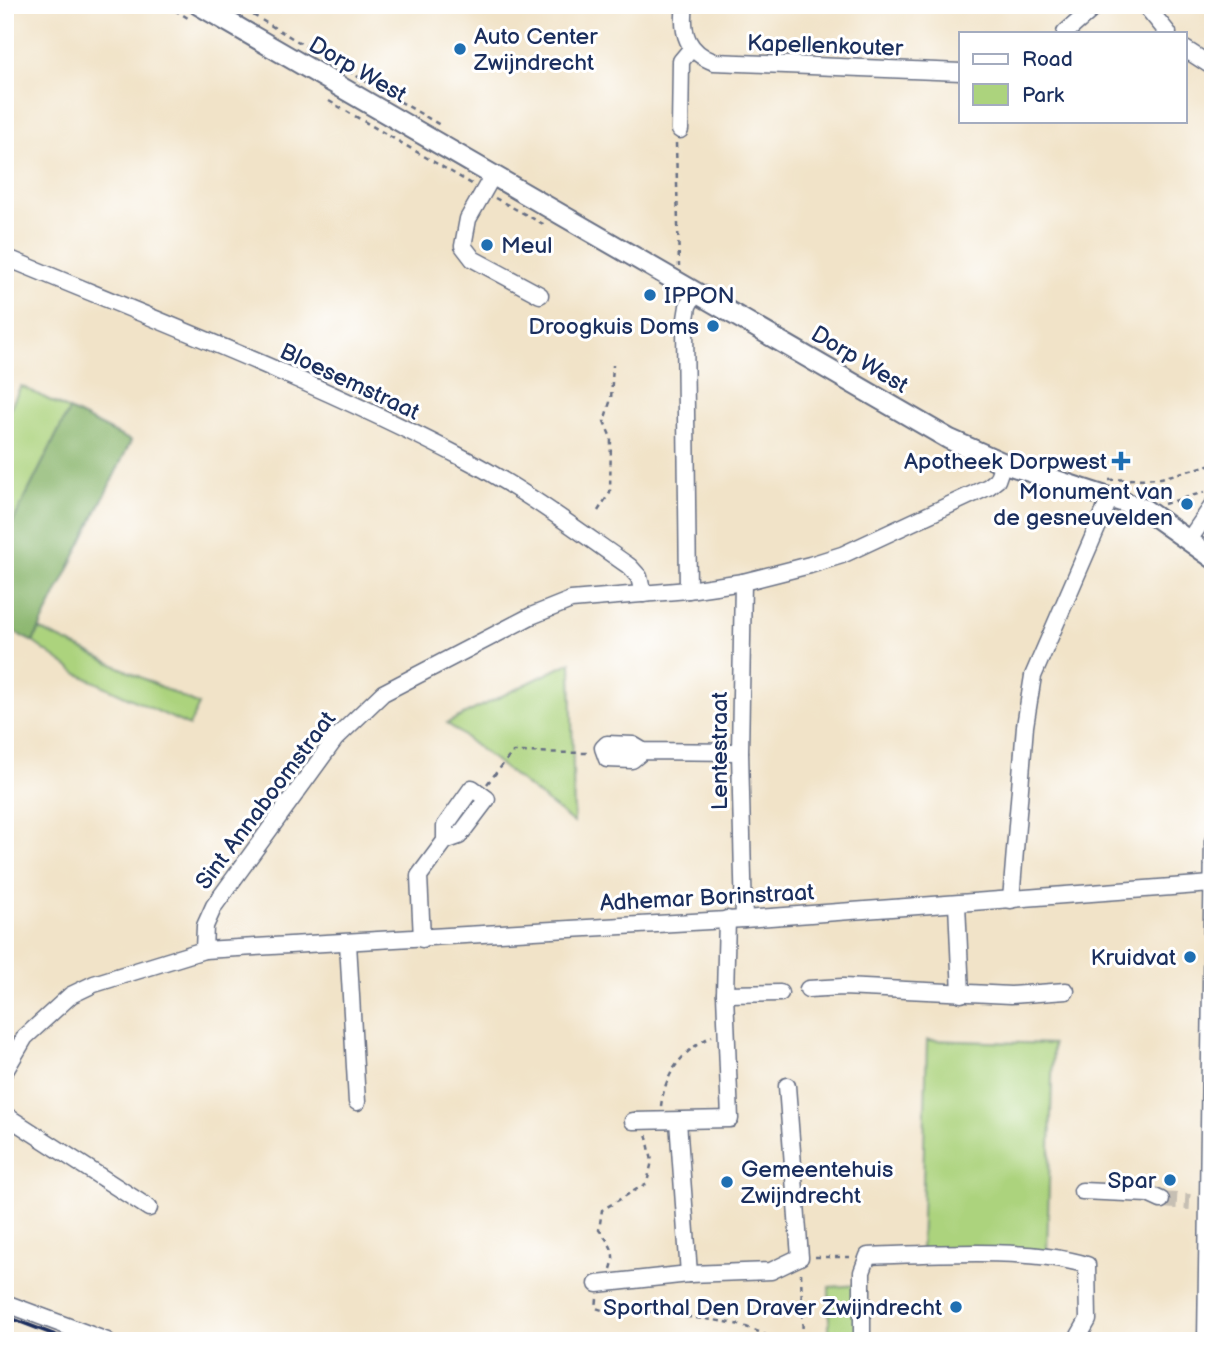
<svg xmlns="http://www.w3.org/2000/svg" width="1218" height="1346" font-family="'Balsamiq Sans',sans-serif">
<style>
.green{fill:#acd37d;stroke:#64816e;stroke-width:2}
.forest{fill:#89b56c;stroke:#527265;stroke-width:2}
.lines{fill:none;stroke-linecap:round;stroke-linejoin:round}
.minor-tunnel{stroke:#c6bfb3;stroke-width:16;stroke-dasharray:16 8;stroke-linecap:butt}
.minor-casing{stroke:#666e83;stroke-width:19}
.major-casing{stroke:#666e83;stroke-width:23}
.path{stroke:#666e83;stroke-width:2.5;stroke-dasharray:5 5;stroke-linecap:butt}
.minor{stroke:#fff;stroke-width:16}
.major{stroke:#fff;stroke-width:19}
.rail{stroke:#1b2f5e;stroke-width:3.5}
.poi-dot{fill:#1f6fb2;stroke:#fff;stroke-width:2.5}
.labels{text-anchor:middle;stroke-width:6;stroke-linejoin:round;paint-order:stroke}
.poi-label{font-size:23px;fill:#1b2f5e;stroke:#fff;text-anchor:end}
.street-label{font-size:23px;fill:#1b2f5e;stroke:#fff}
</style>
<rect width="100%" height="100%" fill="#fff"/>
<filter id="ink" filterUnits="userSpaceOnUse"><feTurbulence type="fractalNoise" baseFrequency=".0143" numOctaves="2"/><feDisplacementMap in="SourceGraphic" scale="14" xChannelSelector="R" yChannelSelector="G"/><feConvolveMatrix kernelMatrix="1 2 1 2 8 2 1 2 1" color-interpolation-filters="sRGB"/></filter>
<filter id="wash" filterUnits="userSpaceOnUse"><feTurbulence type="fractalNoise" baseFrequency=".00686" numOctaves="4" result="noise"/><feDisplacementMap in="SourceGraphic" scale="28" xChannelSelector="R" yChannelSelector="G"/><feGaussianBlur stdDeviation="1.57" result="paint"/><feColorMatrix in="noise" values="0 0 0 0 0 0 0 0 0 0 0 0 0 0 0 0 0 1.4 0 .05"/><feComposite in="paint" operator="in"/></filter>
<g filter="url(#wash)">
<rect width="100%" height="100%" fill="#f1e3c8"/>
<g class="green">
<path d="M21,386l48,24 -64,128v-120z"/>
<path d="M39,629l160,76 -10,21 -111,-52 -45,-32z"/>
<path d="M571,662l3,161 -127,-100z"/>
<path d="M927,1040l126,4 -6,210 -126,-3z"/>
<path d="M861,1285v56h-32v-54z"/>
</g>
<path class="forest" d="M69,410l62,31 -98,201 -28,-14v-90z"/>
</g>
<g filter="url(#ink)">
<g class="lines">
<path class="minor-tunnel" d="M1161,1200l29,2"/>
<g class="minor-casing">
<g id="minor">
<path d="M685,5c-4,28 2,47 29,57l247,10"/>
<path d="M1145,5l23,28"/>
<path d="M1065,33l32,-28"/>
<path d="M1185,49l28,18"/>
<path d="M680,130l1,-69 10,-12"/>
<path d="M493,175l-25,44 -5,27 10,13 67,36"/>
<path d="M5,257c154,64 312,125 460,202 58,30 111,70 164,107l10,11 4,17"/>
<path d="M1189,540l24,-35"/>
<path d="M743,582l-3,170 4,167"/>
<path d="M688,590l-3,-265 3,-19 7,-13"/>
<path d="M643,751l-11,9 -25,-1 -4,-11 4,-4 26,1 10,6 97,1"/>
<path d="M1011,900l14,-174 8,-50 77,-178"/>
<path d="M957,904l4,90"/>
<path d="M422,939l-3,-63 26,-35 14,-5 28,-37 -15,-11 -27,38v15"/>
<path d="M348,943l9,159"/>
<path d="M204,950l1,-24 9,-20 121,-167 48,-46 148,-77 40,-16 117,-10 55,-8 67,-17 32,-10 146,-68 9,-7 6,-17"/>
<path d="M808,989l35,-2 168,8 55,-4"/>
<path d="M725,994l55,-1"/>
<path d="M5,1071l20,-34 46,-42 23,-11 110,-34 540,-31 468,-35"/>
<path d="M5,1115l144,93"/>
<path d="M633,1121l97,-2 -5,-125 2,-75"/>
<path d="M678,1121l11,153"/>
<path d="M1082,1191l66,3 13,6"/>
<path d="M597,1284l92,-10 82,-3 29,-14 -13,-171"/>
<path d="M5,1303l102,38"/>
<path d="M862,1341v-69l6,-16c62,-2 163,-9 219,9l1,55 -12,21"/>
<path d="M1206,1341l7,-500"/>
</g>
</g>
<g class="major-casing">
<path id="major" d="M199,5l750,434 54,24 141,46 69,49"/>
</g>
<g class="path">
<path d="M166,5l22,13"/>
<path d="M236,5l204,120"/>
<path d="M329,101l143,83"/>
<path d="M676,143l3,123"/>
<path d="M495,198l50,27"/>
<path d="M1109,480l52,-2 52,-14"/>
<path d="M1164,504l41,-12"/>
<path d="M598,511l12,-19 1,-54 -7,-17 7,-22 2,-34"/>
<path d="M487,784l26,-32 78,1"/>
<path d="M661,1106c4,-33 21,-55 51,-70"/>
<path d="M815,1257h39"/>
<path d="M611,1269c6,-17 -2,-27 -12,-39l3,-20 45,-27 5,-22 -6,-28"/>
<path d="M801,1273l2,68"/>
<path d="M597,1299l-1,9c21,8 39,4 60,4 11,0 22,4 32,5 36,4 57,6 89,24"/>
</g>
<use href="#minor" class="minor"/>
<use href="#major" class="major"/>
<path class="rail" d="M5,1316l66,25"/>
</g>
</g>
<g class="poi-dot">
<circle cx="460" cy="49" r="7"/>
<circle cx="487" cy="245" r="7"/>
<circle cx="650" cy="295" r="7"/>
<circle cx="713" cy="326" r="7"/>
<path d="M1117.5 450.5h7v7h7v7h-7v7h-7v-7h-7v-7h7z"/>
<circle cx="1187" cy="504" r="7"/>
<circle cx="1190" cy="957" r="7"/>
<circle cx="1170" cy="1180" r="7"/>
<circle cx="727" cy="1182" r="7"/>
<circle cx="956" cy="1307" r="7"/>
</g>
<g class="labels">
<g class="poi-label">
<text x="474" y="44" text-anchor="start">Auto Center<tspan x="474" dy="26">Zwijndrecht</tspan></text>
<text x="501" y="253" text-anchor="start">Meul</text>
<text x="664" y="303" text-anchor="start">IPPON</text>
<text x="699" y="334">Droogkuis Doms</text>
<text x="1107" y="469">Apotheek Dorpwest</text>
<text x="1173" y="499">Monument van<tspan x="1173" dy="26">de gesneuvelden</tspan></text>
<text x="1176" y="965">Kruidvat</text>
<text x="741" y="1177" text-anchor="start">Gemeentehuis<tspan x="741" dy="26">Zwijndrecht</tspan></text>
<text x="1156" y="1188">Spar</text>
<text x="942" y="1315">Sporthal Den Draver Zwijndrecht</text>
</g>
<g class="street-label">
<text transform="translate(825 45) rotate(2)" y="8">Kapellenkouter</text>
<text transform="translate(358 69) rotate(30)" y="8">Dorp West</text>
<text transform="translate(860 359) rotate(31)" y="8">Dorp West</text>
<text transform="translate(350 381) rotate(25)" y="8">Bloesemstraat</text>
<text transform="translate(719 751) rotate(-90)" y="8">Lentestraat</text>
<text transform="translate(265 800) rotate(-53)" y="8">Sint Annaboomstraat</text>
<text transform="translate(707 897) rotate(-3)" y="8">Adhemar Borinstraat</text>
</g>
</g>
<rect width="1218" height="1346" fill="none" stroke="#fff" stroke-width="28"/>
<rect x="959" y="32" width="228" height="91" fill="#ffffff" stroke="#a4acbf" stroke-width="2"/>
<rect x="973" y="54" width="35" height="10" fill="#ffffff" stroke="#a4acbf" stroke-width="2"/>
<text x="1022" y="66" font-size="21" fill="#1b2f5e">Road</text>
<rect x="973" y="84" width="35" height="21" fill="#acd37d" stroke="#a4acbf" stroke-width="2"/>
<text x="1022" y="102" font-size="21" fill="#1b2f5e">Park</text>
</svg>
